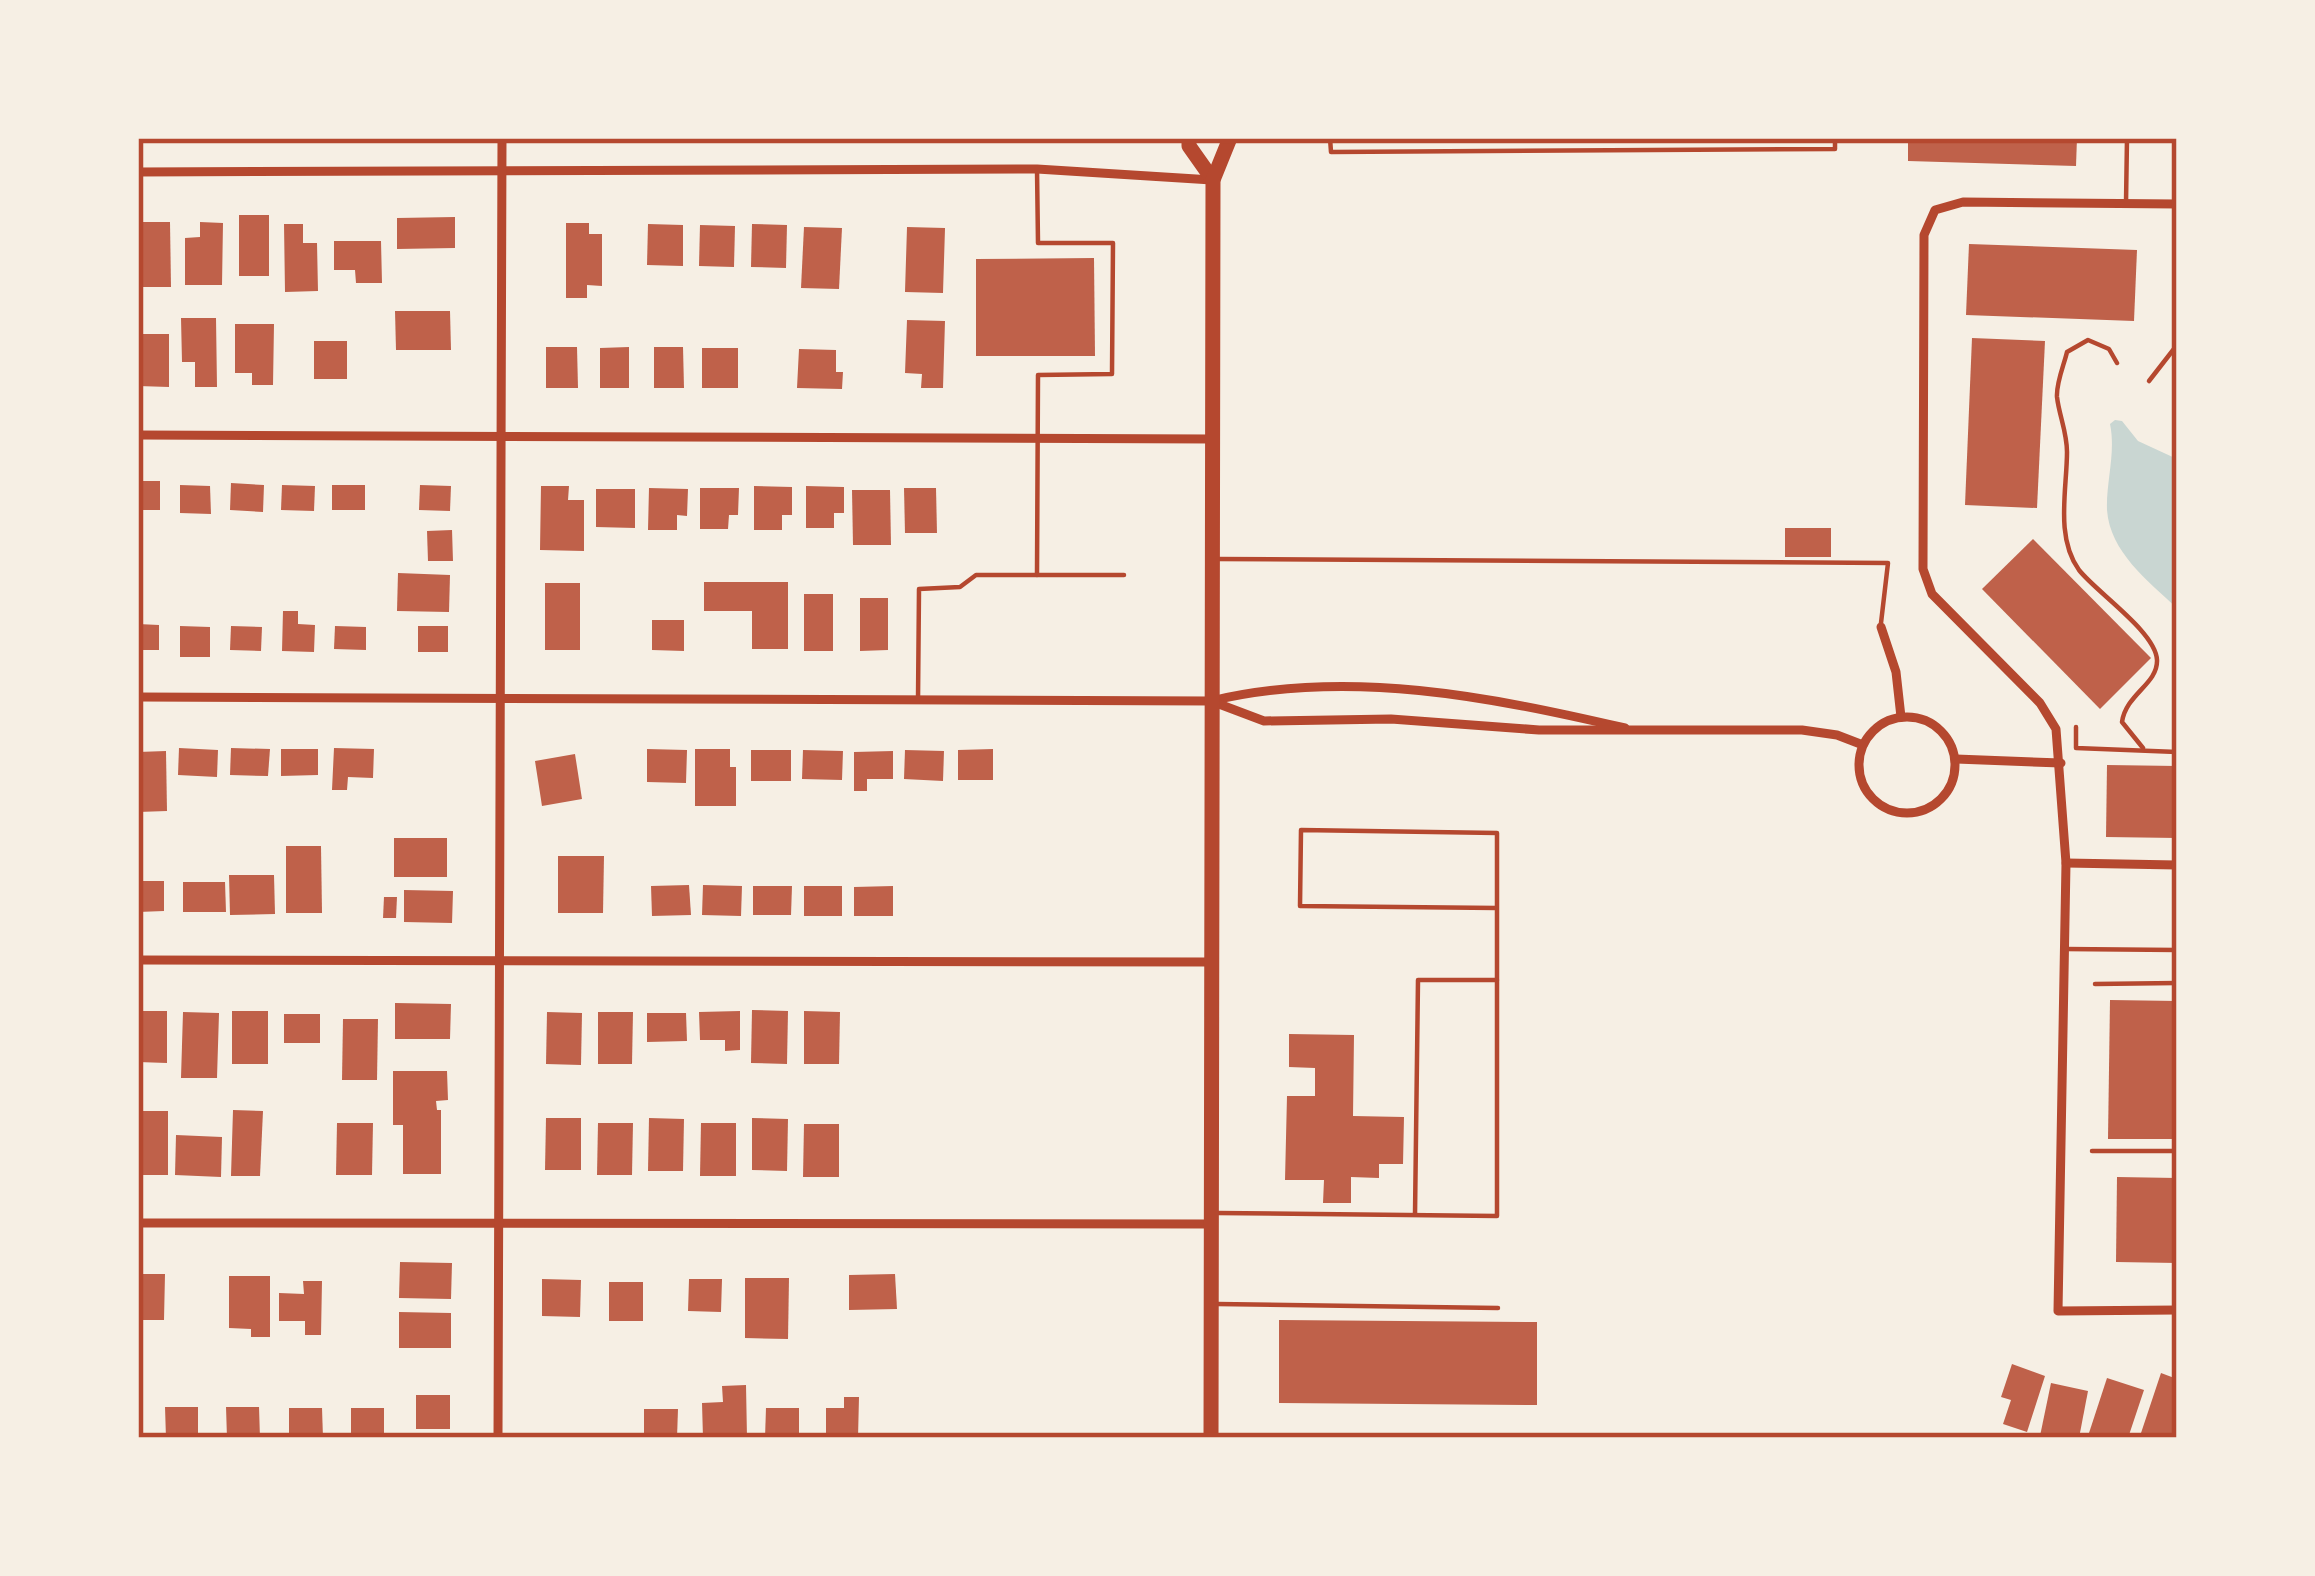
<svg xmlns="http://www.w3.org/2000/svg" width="2315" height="1576" font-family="Arial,sans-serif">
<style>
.water{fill:#c9d6d2}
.building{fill:#bf614a}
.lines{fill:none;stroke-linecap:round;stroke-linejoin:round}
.path{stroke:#b5482f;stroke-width:4.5}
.service{stroke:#b5482f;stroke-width:4.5}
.minor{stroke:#b5482f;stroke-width:9}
.primary{stroke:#b5482f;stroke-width:15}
.neatline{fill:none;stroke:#b5482f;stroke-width:4.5}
</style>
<rect width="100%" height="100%" fill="#f6efe4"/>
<path class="water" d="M2115,420l7,1 16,20 39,18v149c-29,-27 -67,-56 -70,-98 -1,-29 9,-57 3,-86z"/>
<g class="building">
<path d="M1908,138h169l-1,28 -168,-5z"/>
<rect x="239" y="215" width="30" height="61"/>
<path d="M455,217v31l-58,1v-31z"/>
<path d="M138,222h32l1,65h-33z"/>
<path d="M200,222l23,1 -1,62h-37v-47l15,-1z"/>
<path d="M566,223h23v11h13v52l-15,-1v13h-21z"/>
<path d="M284,224h19v19h14l1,48 -33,1z"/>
<path d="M648,224l35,1v41l-36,-1z"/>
<path d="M752,224l35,1 -1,43 -35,-1z"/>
<path d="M700,225l35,1 -1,41 -35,-1z"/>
<path d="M804,227l38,1 -3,61 -38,-1z"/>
<path d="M907,227l38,1 -2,65 -38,-1z"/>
<path d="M334,241h47l1,42h-26l-1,-13h-21z"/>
<path d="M1969,244l168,6 -3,71 -168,-6z"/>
<path d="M1094,258l1,98h-119v-97z"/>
<path d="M395,311h55l1,39h-55z"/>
<path d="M181,318h35l1,69h-22v-25h-13z"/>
<path d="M907,320l38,1 -2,67h-22l1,-14 -17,-1z"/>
<path d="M235,324h39l-1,61h-21v-12h-17z"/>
<path d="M138,334h31v53l-31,-1z"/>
<path d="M1972,338l73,3 -8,167 -72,-3z"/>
<rect x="314" y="341" width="33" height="38"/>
<path d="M546,347h31l1,41h-32z"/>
<path d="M629,347v41h-29v-40z"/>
<path d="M654,347h29l1,41h-30z"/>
<rect x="702" y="348" width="36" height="40"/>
<path d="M799,349l37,1v22h7l-1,17 -45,-1z"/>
<rect x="138" y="481" width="22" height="29"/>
<path d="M231,483l33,2 -1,27 -33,-2z"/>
<path d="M180,485l30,1 1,28 -31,-1z"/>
<path d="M282,485l33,1 -1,25 -33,-1z"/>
<rect x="332" y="485" width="33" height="25"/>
<path d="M420,485l31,1 -1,25 -31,-1z"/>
<path d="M541,486h28l-1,14h16v51l-44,-1z"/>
<path d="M754,486l38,1v28h-10v15h-28z"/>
<path d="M806,486l38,1v26h-10v15h-28z"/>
<path d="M649,488l39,1 -1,27 -10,-1v15h-29z"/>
<path d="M700,488h39l-1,27h-9l-1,14h-28z"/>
<path d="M904,488h32l1,45h-32z"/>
<path d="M596,489h39v39l-39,-1z"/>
<path d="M852,490h38l1,55h-38z"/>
<rect x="1785" y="528" width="46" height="29"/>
<path d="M452,530l1,31h-25l-1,-30z"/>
<path d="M2033,539l118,119 -51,51 -118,-120z"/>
<path d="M398,573l52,2 -1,37 -52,-1z"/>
<path d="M704,582h84v67h-36v-38h-48z"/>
<rect x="545" y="583" width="35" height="67"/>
<rect x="804" y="594" width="29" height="57"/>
<path d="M860,598h28v52l-28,1z"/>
<path d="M283,611h15v13l17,1 -1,27 -32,-1z"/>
<path d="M652,620h32v31l-32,-1z"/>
<path d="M138,624l21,1v25h-21z"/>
<path d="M180,626l30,1v30h-30z"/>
<path d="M231,626l31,1 -1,24 -31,-1z"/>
<path d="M335,626l31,1v23l-32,-1z"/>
<rect x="418" y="626" width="30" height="26"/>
<path d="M179,748l39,2 -1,27 -39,-2z"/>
<path d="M231,748l39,1 -2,27 -38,-1z"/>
<path d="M334,748l40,1 -1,29 -25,-1 -1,13h-15z"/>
<path d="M281,749h37v26l-37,1z"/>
<path d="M647,749l40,1 -1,33 -39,-1z"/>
<path d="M695,749h35v18h6v39h-41z"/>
<path d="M993,749v31h-35v-30z"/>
<rect x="751" y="750" width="40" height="31"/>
<path d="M803,750l40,1 -1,29 -40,-1z"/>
<path d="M905,750l39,1 -1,30 -39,-2z"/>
<path d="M166,751l1,60 -29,1v-60z"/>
<path d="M893,751v28h-26v12h-13v-39z"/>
<path d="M575,754l7,45 -40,7 -7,-45z"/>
<path d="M2107,765l70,1v72l-71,-1z"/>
<rect x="394" y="838" width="53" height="39"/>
<path d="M286,846h35l1,67h-36z"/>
<path d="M558,856h46l-1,57h-45z"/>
<path d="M229,875h45l1,39 -45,1z"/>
<path d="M138,881h26v30l-26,1z"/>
<path d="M183,882h42l1,30h-43z"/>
<path d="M689,885l2,30 -39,1 -1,-30z"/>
<path d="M703,885l39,1 -1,30 -39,-1z"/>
<path d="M753,886h39l-1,29h-38z"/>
<rect x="804" y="886" width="38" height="30"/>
<path d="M893,886v30h-39v-29z"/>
<path d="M404,890l49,1 -1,32 -48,-1z"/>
<path d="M384,897h13l-1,21h-13z"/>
<path d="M2110,1000l67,1v138h-69z"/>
<path d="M395,1003l56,1 -1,35h-55z"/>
<path d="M752,1010l36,1 -1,53 -36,-1z"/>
<path d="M138,1011h29v52l-29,-1z"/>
<rect x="232" y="1011" width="36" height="53"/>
<path d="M740,1011v39l-15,1v-11h-25l-1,-28z"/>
<path d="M804,1011l36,1 -1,52h-35z"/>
<path d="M183,1012l36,1 -2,65h-36z"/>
<path d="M547,1012l35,1 -1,52 -35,-1z"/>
<path d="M598,1012h35l-1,52h-34z"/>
<path d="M647,1013h39l1,28 -40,1z"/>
<rect x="284" y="1014" width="36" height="29"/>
<path d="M343,1019h35l-1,61h-35z"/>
<path d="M1289,1034l65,1 -1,81 51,1 -1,47h-24v14l-28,-1v26h-28l1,-23h-39l2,-84h28v-28l-26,-1z"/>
<path d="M393,1071h54l1,29 -12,1 1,9h4v64h-38v-49h-10z"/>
<path d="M233,1110l30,1 -3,65h-29z"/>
<rect x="138" y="1111" width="30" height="64"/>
<path d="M546,1118h35v52h-36z"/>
<path d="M649,1118l35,1 -1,52h-35z"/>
<path d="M752,1118l36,1 -1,52 -35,-1z"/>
<path d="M337,1123h36l-1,52h-36z"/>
<path d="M598,1123h35l-1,52h-35z"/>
<path d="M701,1123h35v53h-36z"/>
<path d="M804,1124h35v53h-36z"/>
<path d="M176,1135l46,2 -1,40 -46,-2z"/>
<path d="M2117,1177l60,1v85l-61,-1z"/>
<path d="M400,1262l52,1 -1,36 -52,-1z"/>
<path d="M138,1274h27l-1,46h-21v-16h-5z"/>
<path d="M895,1274l2,35 -48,1v-35z"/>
<path d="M229,1276h41v61h-19v-8l-22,-1z"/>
<path d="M745,1278h44l-1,61 -43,-1z"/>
<path d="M542,1279l39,1 -1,37 -38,-1z"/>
<path d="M689,1279h33l-1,33 -33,-1z"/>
<path d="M303,1281h19l-1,54h-16v-14h-26v-28l25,1z"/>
<rect x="609" y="1282" width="34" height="39"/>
<path d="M399,1312l52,1v35h-52z"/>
<path d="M1279,1320l258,2v83l-258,-2z"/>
<path d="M2012,1364l33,12 -18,56 -24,-8 8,-24 -10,-3z"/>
<path d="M2161,1373l16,6v59l-36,-5z"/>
<path d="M2107,1378l37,12 -16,48 -39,-5z"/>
<path d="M2051,1383l37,8 -9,47 -39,-2z"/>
<path d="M746,1385l1,53h-44l-1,-35 21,-1 -1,-16z"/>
<rect x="416" y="1395" width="34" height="34"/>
<path d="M844,1397h15l-1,41h-32v-30h18z"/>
<path d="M165,1407h33v31h-32z"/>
<path d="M226,1407h33l1,31h-33z"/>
<path d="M289,1408h33l1,30h-34z"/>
<rect x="351" y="1408" width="33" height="30"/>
<path d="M766,1408h33v30h-34z"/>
<path d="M644,1409h34l-1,29h-33z"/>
</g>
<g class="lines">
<g class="path">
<path d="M2117,363l-8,-14 -21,-9 -21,12c-3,13 -11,31 -10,45 2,18 10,35 10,55 0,37 -12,85 12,118 17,22 77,62 78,90 1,24 -31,34 -35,62l21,26"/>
<path d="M2076,727v21l101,4"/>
<path d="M2095,984l82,-1"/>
<path d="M2092,1151h85"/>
</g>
<g class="service">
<path d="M1330,138l1,14 504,-3v-11"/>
<path d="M2126,203l1,-65"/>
<path d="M2149,381l28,-36"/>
<path d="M1216,559l672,4 -7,60"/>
<path d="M1037,575l1,-200 74,-1 1,-131h-75l-1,-74"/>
<path d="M918,700l1,-111 41,-2 16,-12h148"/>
<path d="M1497,908l-197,-2 1,-76 196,3v147"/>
<path d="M2065,949l112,1"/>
<path d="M1217,1213l280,3v-236h-79l-3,235"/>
<path d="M1217,1304l281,4"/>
<path d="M1217,1436l210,2"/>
</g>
<g class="minor">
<path d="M138,172l899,-3 175,11"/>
<path d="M2177,204l-214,-2 -28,8 -11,25 -1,334 9,25 108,109 16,26 10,134 -8,448 119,-1"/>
<path d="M138,435l1073,4"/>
<path d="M1881,627l15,45 5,45"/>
<path d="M138,697l1073,4c137,-33 280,-4 414,27"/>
<path d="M1211,701l53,20 127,-2 148,11h263l35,5 26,10"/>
<circle cx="1907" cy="765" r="48"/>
<path d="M1956,759l105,4"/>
<path d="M2066,863l111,2"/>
<path d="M138,960l1073,2"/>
<path d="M138,1223l1073,1"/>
<path d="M498,1438l4,-1300"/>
</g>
<g class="primary">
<path d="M1189,138v8l24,34"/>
<path d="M1211,1438l2,-1258 17,-42"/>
</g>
</g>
<rect width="2315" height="1576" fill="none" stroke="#f6efe4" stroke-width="282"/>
<rect x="141" y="141" width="2033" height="1294" class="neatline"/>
</svg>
